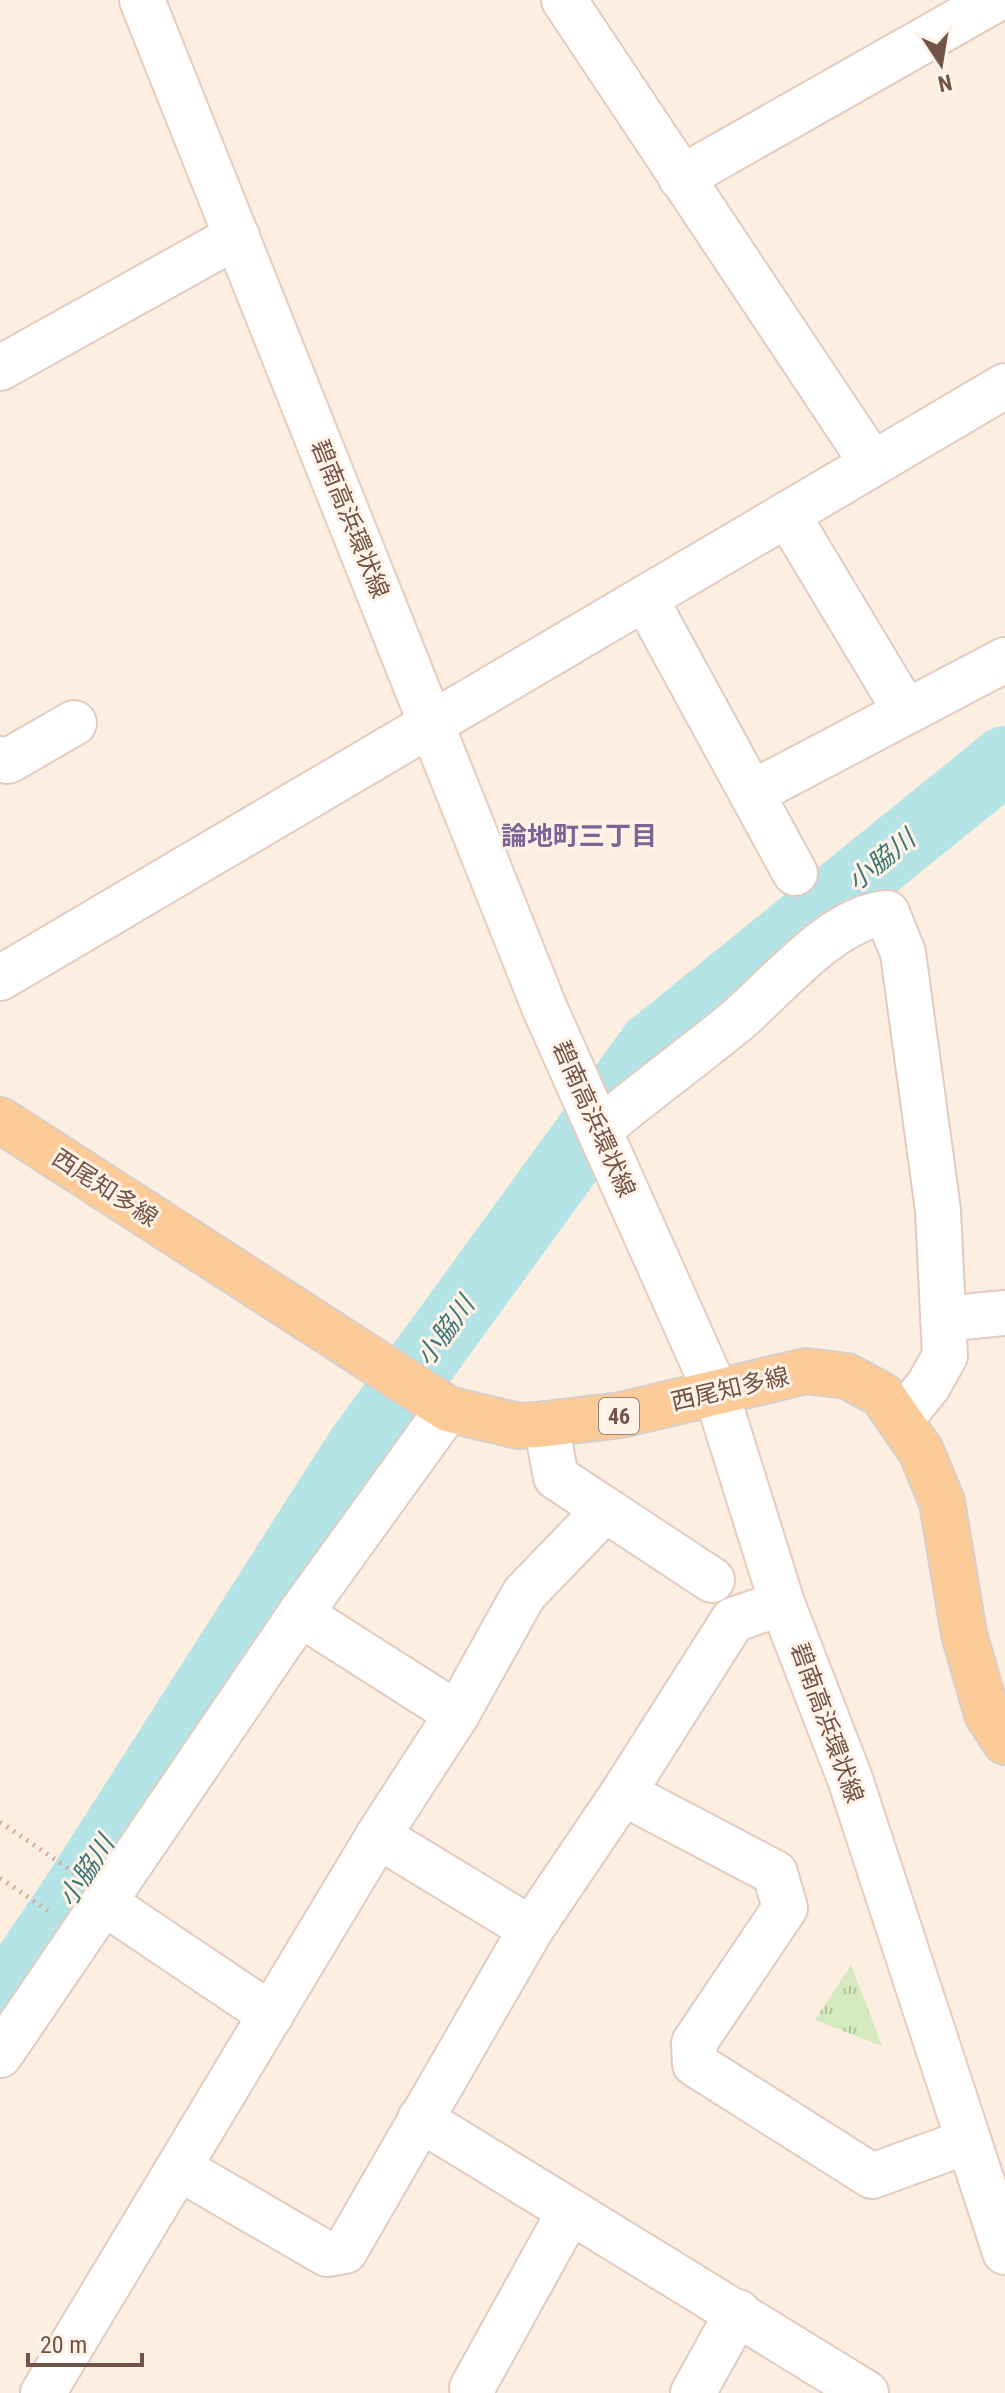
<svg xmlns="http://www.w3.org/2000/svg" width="1005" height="2393" font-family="'Roboto Condensed','Noto Sans JP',sans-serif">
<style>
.park{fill:url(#park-tufts)}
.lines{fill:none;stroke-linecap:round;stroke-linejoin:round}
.river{stroke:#b5e4e6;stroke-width:68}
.street-casing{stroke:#e2cbbf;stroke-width:48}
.secondary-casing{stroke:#e8cbbc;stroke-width:48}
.primary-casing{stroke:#d8cfcb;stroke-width:48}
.path{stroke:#d6ab9b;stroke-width:5;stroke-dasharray:2 6;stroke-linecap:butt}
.street{stroke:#fff;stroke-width:44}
.secondary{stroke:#fff;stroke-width:44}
.primary{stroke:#fccb97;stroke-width:44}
.labels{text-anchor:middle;stroke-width:6;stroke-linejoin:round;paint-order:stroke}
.shield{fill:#fff3e7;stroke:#9d8277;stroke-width:2}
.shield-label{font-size:22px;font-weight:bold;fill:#735247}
.street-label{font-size:24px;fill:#735247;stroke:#fff3e7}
.neighbourhood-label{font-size:26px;font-weight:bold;fill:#7f6397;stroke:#fff3e7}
.water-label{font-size:26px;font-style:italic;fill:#3b7679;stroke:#fff3e7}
</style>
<defs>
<pattern id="park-tufts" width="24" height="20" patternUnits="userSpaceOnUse" patternTransform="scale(2)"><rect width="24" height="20" fill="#d5eabf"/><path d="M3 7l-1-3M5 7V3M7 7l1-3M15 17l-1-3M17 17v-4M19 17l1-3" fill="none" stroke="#b1c09d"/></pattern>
</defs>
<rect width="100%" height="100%" fill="#fceee0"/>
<path class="park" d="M851,1965l31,81 -67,-26z"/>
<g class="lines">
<path class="river" d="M0,2005l74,-109 286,-448 292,-402 353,-286"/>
<g class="street-casing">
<g id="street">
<path d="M564,0l308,463"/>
<path d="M681,178l314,-178"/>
<path d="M0,368l237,-132"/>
<path d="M787,514l119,198"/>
<path d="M645,598l150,275"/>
<path d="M0,759l8,2 66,-38"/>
<path d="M752,793l253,-133"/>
<path d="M0,978l1005,-592"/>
<path d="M599,1130c44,-37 91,-71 135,-107 42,-35 98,-106 153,-110l16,40 35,257 7,146 -17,30 -26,32"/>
<path d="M943,1319l62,-6"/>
<path d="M546,1424l10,53 156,103"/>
<path d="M300,1614l157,100"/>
<path d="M623,1793l152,80 10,35 -91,135 1,21 177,112 94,-34"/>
<path d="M378,1836l153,93"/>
<path d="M106,1904l165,111"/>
<path d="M0,2055l300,-441 148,-205"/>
<path d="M420,2119l150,92"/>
<path d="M179,2168l148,86 18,-3 186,-322 92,-136 110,-173 49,-17"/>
<path d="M43,2393l335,-557 79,-122 67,-120 81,-84"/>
<path d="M473,2393l-1,-5 98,-177 296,182"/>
<path d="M693,2393l45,-81"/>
</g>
</g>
<g class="secondary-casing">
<path id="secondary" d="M142,0l403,1009 171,383 66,211 68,176 155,473"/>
</g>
<g class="primary-casing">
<path id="primary" d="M0,1120l448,289 70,17 20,-1 83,-10 185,-44 41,5 35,19 39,56 21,51 22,132 23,80 18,28"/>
</g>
<g class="path">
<path d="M0,1822l75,51"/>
<path d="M0,1878l50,34"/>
</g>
<use href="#street" class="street"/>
<use href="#secondary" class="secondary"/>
<use href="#primary" class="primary"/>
</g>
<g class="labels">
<rect class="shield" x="599" y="1398" width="40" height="36" rx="6"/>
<g class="shield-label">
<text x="619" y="1424">46</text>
</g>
<g class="street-label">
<text transform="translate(350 519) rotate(68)" y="8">碧南高浜環状線</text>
<text transform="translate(594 1119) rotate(66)" y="8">碧南高浜環状線</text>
<text transform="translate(105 1188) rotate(33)" y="8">西尾知多線</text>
<text transform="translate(730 1389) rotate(-13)" y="8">西尾知多線</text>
<text transform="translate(827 1723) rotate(70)" y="8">碧南高浜環状線</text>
</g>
<g class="neighbourhood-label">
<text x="579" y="845">論地町三丁目</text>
</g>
<g class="water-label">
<text transform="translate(881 860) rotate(-39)" y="9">小脇川</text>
<text transform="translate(445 1331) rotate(-54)" y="9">小脇川</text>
<text transform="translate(86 1871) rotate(-57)" y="9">小脇川</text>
</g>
</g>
<g transform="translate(941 64) rotate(168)" stroke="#fff3e7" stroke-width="6" paint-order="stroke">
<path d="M0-6L14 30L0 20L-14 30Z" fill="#735247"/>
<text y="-12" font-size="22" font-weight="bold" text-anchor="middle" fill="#735247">N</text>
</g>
<path d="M28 2353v12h114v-12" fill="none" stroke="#735247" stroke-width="4"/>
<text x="40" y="2353" font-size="24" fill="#735247" stroke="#fff3e7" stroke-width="6" paint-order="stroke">20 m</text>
</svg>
